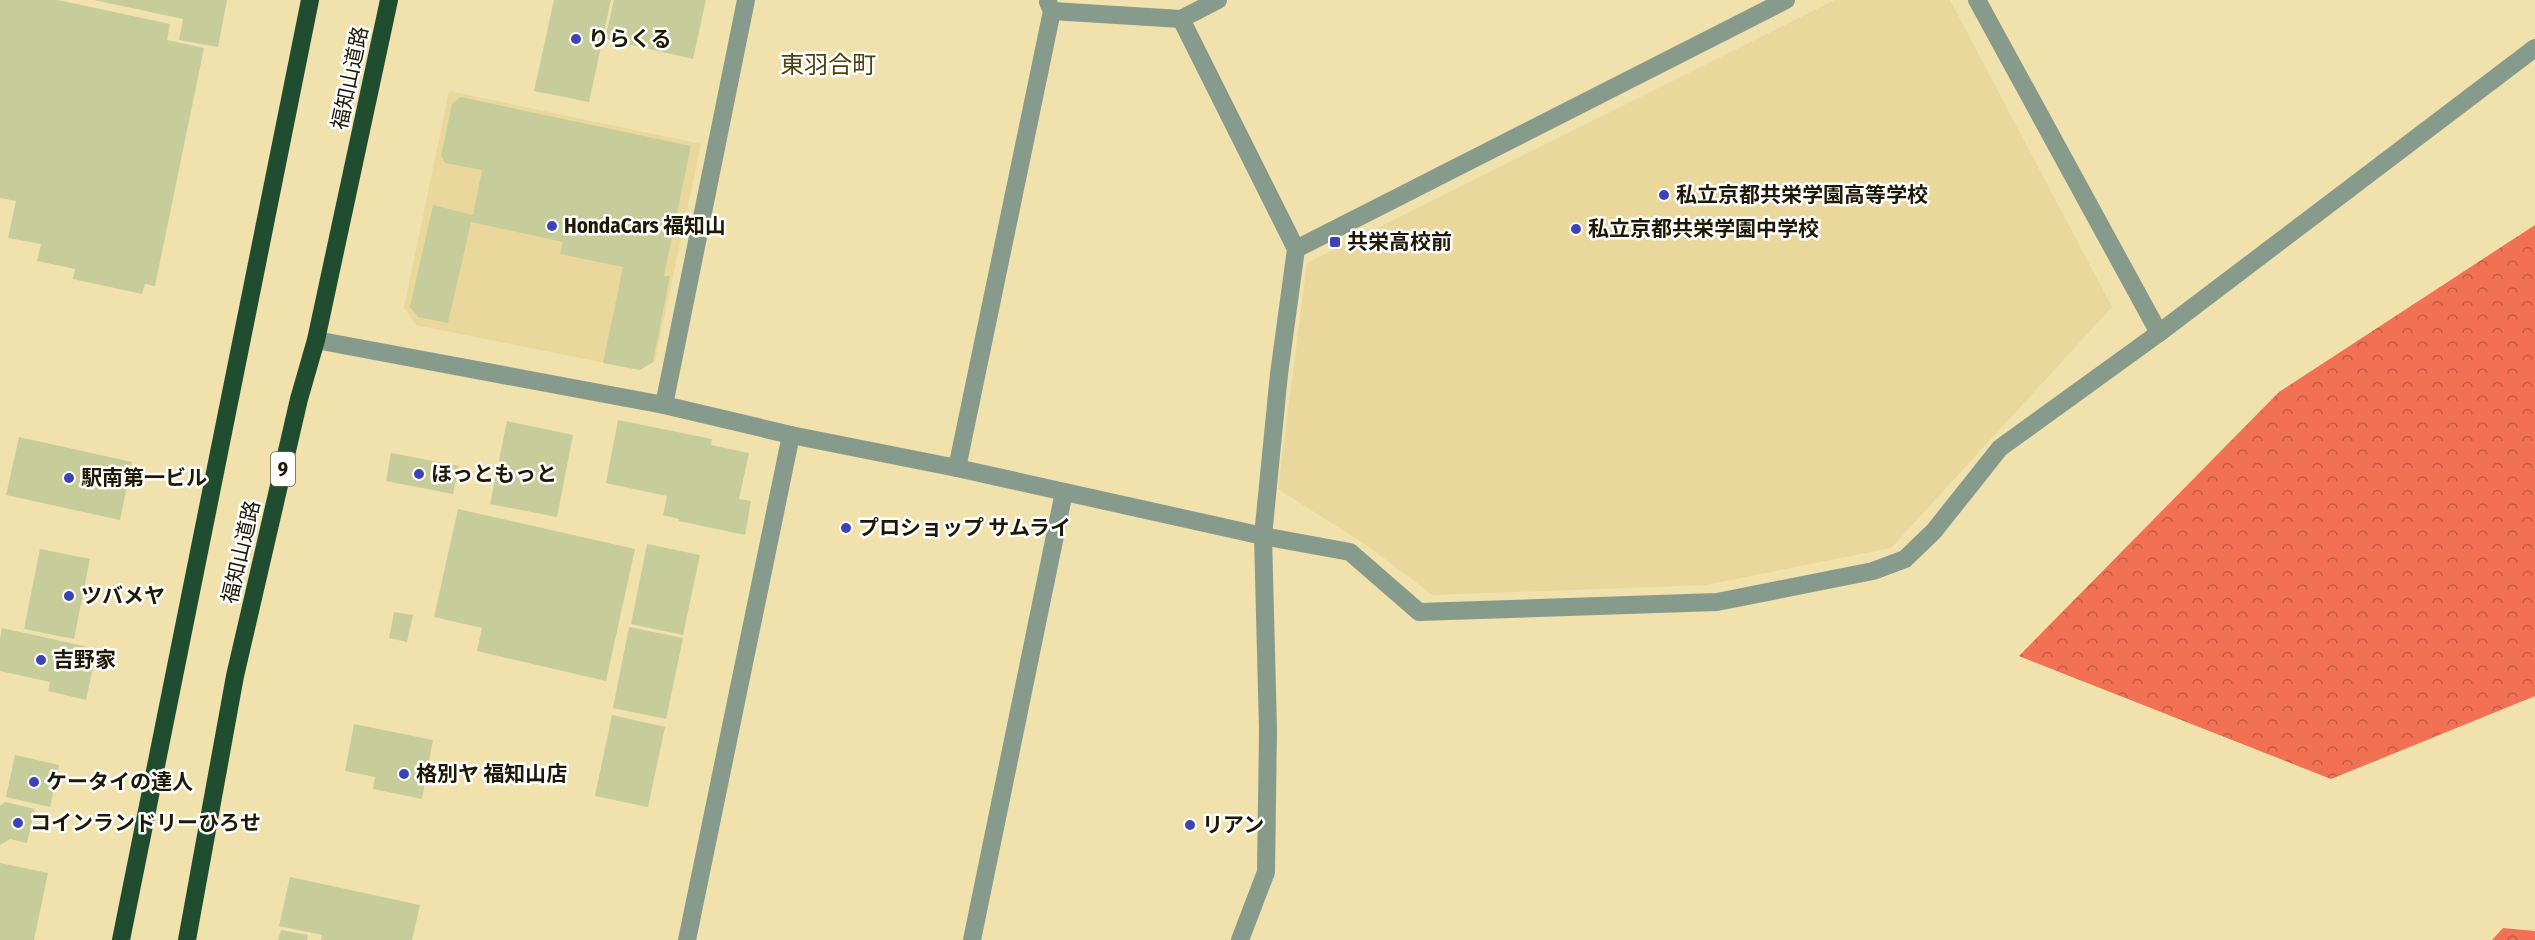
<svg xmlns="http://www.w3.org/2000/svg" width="2535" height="940" font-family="'Fira Sans Condensed','Noto Sans JP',sans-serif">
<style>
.built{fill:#e9d79c}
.forest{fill:url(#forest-crowns)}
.building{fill:#c7cd9a}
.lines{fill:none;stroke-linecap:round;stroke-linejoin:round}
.minor{stroke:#879b8d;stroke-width:18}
.highway{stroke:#204c30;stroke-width:18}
.poi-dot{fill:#3b43b7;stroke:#fff;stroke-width:2}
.labels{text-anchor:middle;stroke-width:5;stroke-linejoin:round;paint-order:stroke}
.shield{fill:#fff;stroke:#625d50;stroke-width:1.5}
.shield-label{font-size:20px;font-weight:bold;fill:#1e1805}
.poi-label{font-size:21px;font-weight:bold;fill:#1e1805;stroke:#fff;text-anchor:start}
.street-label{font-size:21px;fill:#1e1805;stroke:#fff}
.quarter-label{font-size:24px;fill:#4f410e;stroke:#fff}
</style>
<defs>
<pattern id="forest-crowns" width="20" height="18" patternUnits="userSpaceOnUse" patternTransform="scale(1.5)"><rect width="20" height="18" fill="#f27054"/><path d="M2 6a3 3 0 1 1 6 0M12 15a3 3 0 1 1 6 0" fill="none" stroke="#c35b44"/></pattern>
</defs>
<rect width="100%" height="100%" fill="#f0e1ad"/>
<g class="built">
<path d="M1835,0h115l162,307 -221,241 -185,37 -273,10 -67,-50 -88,-56 29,-226z"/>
<path d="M449,91l252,53 -46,217 -15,9 -224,-45 -12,-17z"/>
</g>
<g class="forest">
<path d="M2535,225v471l-204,83 -312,-123 260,-264z"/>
<path d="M2503,928l32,3v9h-43z"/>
</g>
<g class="building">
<path d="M0,0h58l112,24 -3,16 37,8 -49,238 -10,-2 -3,10 -69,-15 2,-10 -38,-8 4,-17 -33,-6 8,-37 -16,-3z"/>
<path d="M94,0h133l-9,47 -39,-7 4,-21z"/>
<path d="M554,0h57l-22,102 -55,-11z"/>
<path d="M614,0h92l-13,59 -88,-20z"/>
<path d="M460,97l231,49 -27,130h6l-17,86 -13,8 -37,-7 20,-96 -63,-13 3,-12 -92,-20 -23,101 -30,-6 -8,-10 23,-102 40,10 9,-45 -37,-7 -4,-7 11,-52z"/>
<path d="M618,420l94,19 -1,6 38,8 -10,46 12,2 -6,34 -66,-14v-2l-16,-4 4,-19 -61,-13z"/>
<path d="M507,421l66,14 -16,82 -67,-13z"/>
<path d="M19,437l113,25 -12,58 -114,-25z"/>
<path d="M391,453l68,13 -6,28 -67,-13z"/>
<path d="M458,509l177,40 -29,132 -129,-30 5,-23 -48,-11z"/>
<path d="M647,544l53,11 -17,80 -52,-11z"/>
<path d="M40,549l50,10 -16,80 -50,-10z"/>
<path d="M394,612l19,3 -6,27 -18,-4z"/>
<path d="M629,627l54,11 -17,81 -53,-11z"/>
<path d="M2,628l95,21 -11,51 -38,-9 2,-9 -50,-11v-32z"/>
<path d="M612,715l53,12 -17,80 -53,-11z"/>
<path d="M354,724l79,16 -11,59 -49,-10 2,-12 -30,-6z"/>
<path d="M15,755l44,10 -9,42 -44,-10z"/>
<path d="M5,802l30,7 -8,34 -17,-4 -10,6v-39z"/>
<path d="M0,863l48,10 -14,67h-34z"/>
<path d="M290,877l130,28 -8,35h-91l1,-5 -43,-9z"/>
<path d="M281,930l27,5 -1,5h-29z"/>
</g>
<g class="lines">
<g class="minor">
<path d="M1977,0l182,333"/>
<path d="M1052,11l129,8 115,230 -17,125 -16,162 5,194 -2,142 -26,68"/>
<path d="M1181,19l37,-19"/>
<path d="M1296,249l490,-249"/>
<path d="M316,340l348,65 127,30 166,33 306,68 87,16 69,60 298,-10 156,-31 32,-12 29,-28 66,-83 159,-115 376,-285"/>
<path d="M664,405l82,-405"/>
<path d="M957,468l95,-457 -4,-9"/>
<path d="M687,940l104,-505"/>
<path d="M972,940l92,-448"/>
</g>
<g class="highway">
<path d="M121,940l189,-940"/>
<path d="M187,940l48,-264 64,-277 17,-59 73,-340"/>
</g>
</g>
<g class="poi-dot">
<circle cx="576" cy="39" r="6"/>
<circle cx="1664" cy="195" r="6"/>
<circle cx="552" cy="226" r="6"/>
<circle cx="1576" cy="229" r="6"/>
<rect x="1329" y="236" width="12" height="12" rx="3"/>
<circle cx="419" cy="474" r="6"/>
<circle cx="69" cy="478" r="6"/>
<circle cx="846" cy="528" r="6"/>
<circle cx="69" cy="596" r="6"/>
<circle cx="41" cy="660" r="6"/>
<circle cx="404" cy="774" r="6"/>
<circle cx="34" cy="782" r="6"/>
<circle cx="18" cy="823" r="6"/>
<circle cx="1190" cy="825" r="6"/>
</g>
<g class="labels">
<rect class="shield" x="271" y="452" width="24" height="34" rx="4.5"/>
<g class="shield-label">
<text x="283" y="476">9</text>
</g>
<g class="poi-label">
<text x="588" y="46">りらくる</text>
<text x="1676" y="202">私立京都共栄学園高等学校</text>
<text x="564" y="233">HondaCars 福知山</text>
<text x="1588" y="236">私立京都共栄学園中学校</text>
<text x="1347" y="249">共栄高校前</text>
<text x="431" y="481">ほっともっと</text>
<text x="81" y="485">駅南第一ビル</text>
<text x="858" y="535">プロショップ サムライ</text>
<text x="81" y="603">ツバメヤ</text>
<text x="53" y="667">吉野家</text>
<text x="416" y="781">格別ヤ 福知山店</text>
<text x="46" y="789">ケータイの達人</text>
<text x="30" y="830">コインランドリーひろせ</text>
<text x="1202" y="832">リアン</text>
</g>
<g class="street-label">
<text transform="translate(350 78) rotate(-78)" y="7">福知山道路</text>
<text transform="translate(241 552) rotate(-77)" y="7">福知山道路</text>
</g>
<g class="quarter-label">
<text x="828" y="73">東羽合町</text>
</g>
</g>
</svg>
